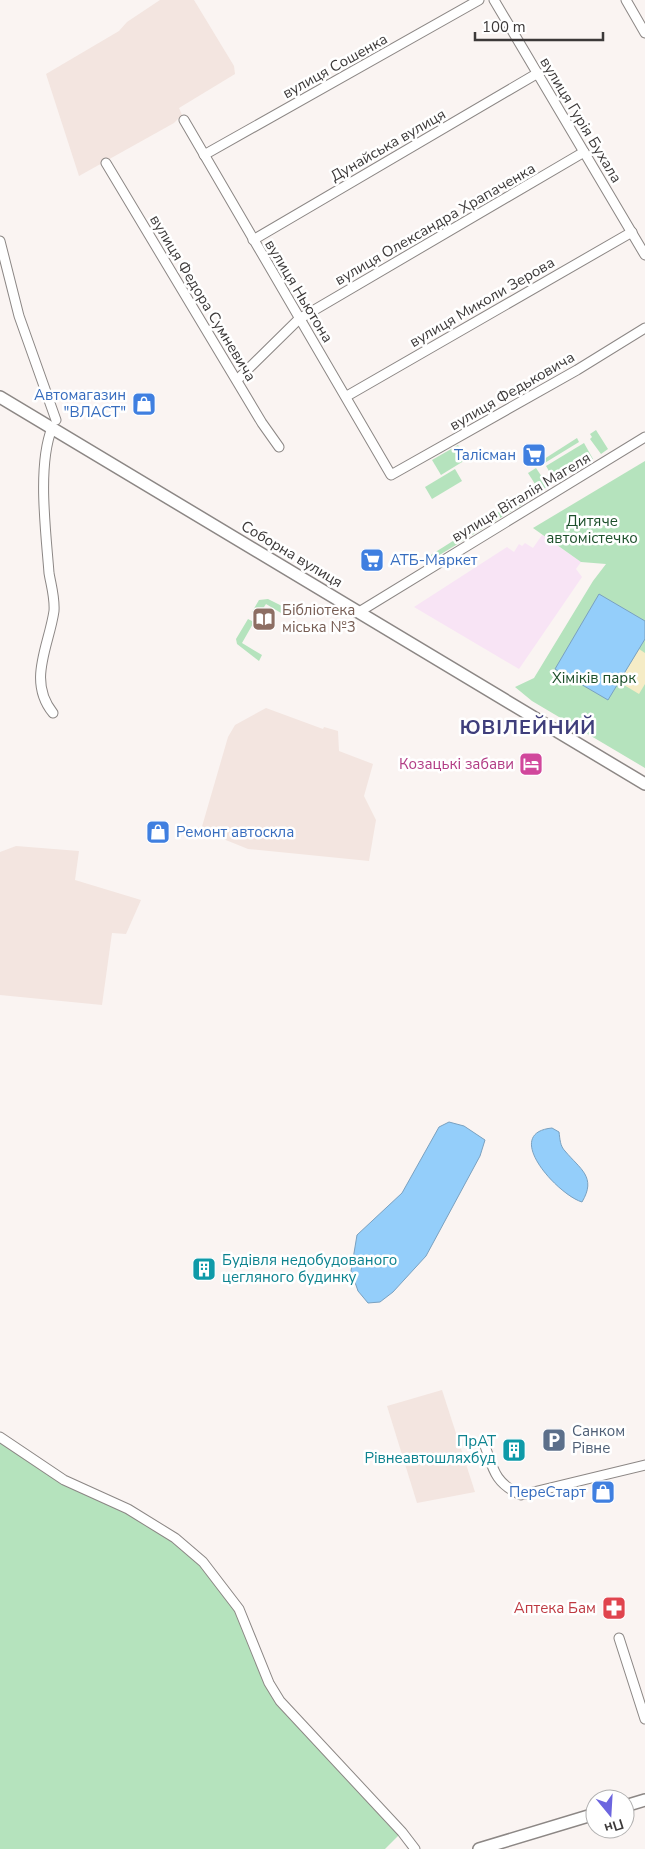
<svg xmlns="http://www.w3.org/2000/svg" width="645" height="1849" font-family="'Nunito Sans',sans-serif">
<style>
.built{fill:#f3e5e0}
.education{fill:#f8e4f5}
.green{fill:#b5e3bd}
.sand{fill:#f5ecc6}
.water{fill:#94cefa;stroke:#7aa1c0}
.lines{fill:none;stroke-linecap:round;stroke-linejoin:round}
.minor-casing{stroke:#8c8785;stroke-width:11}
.major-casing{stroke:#8c8785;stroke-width:14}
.minor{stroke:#fff;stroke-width:9}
.major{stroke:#fff;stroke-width:11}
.labels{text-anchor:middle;stroke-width:5;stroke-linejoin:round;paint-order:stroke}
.street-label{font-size:15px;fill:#3c3939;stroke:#fff}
.shop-label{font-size:15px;fill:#366cbe;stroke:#fff;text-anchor:end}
.park-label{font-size:15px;fill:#1d502b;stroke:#fff}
.education-label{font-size:15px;fill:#785e54;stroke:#fff;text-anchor:start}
.hotel-label{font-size:15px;fill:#b23c85;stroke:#fff;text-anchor:end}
.culture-label{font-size:15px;fill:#0d838f;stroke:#fff;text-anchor:start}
.service-label{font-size:15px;fill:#4e5e75;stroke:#fff;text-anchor:start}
.health-label{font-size:15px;fill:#be3a42;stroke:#fff;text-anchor:end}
.district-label{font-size:20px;font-weight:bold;letter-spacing:1px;fill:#3f3e7b;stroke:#fff}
</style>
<rect width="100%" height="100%" fill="#faf4f2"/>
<g class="built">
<path d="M160,0h34l40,66 1,8 -56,34 3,7 -8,8 -95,53 -33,-102 73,-43 8,-9z"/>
<path d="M266,708l57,21 1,-2 14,4 1,20 34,13 -9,32 12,24 -7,41 -121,-12 -47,-19 27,-93 7,-12z"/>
<path d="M16,846l63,5 -4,29 66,20 -15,34 -14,-1 -10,72 -102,-10v-143z"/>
<path d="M442,1390l33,102 -58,11 -30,-97z"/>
</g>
<path class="education" d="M542,535l39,27 -5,7 6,8 -63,92 -105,-62 93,-60 7,5 5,-8 3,2 3,-3 8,5z"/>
<g class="green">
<path d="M596,430l12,19 -7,5 -11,-15 2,-2 -2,-3z"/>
<path d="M577,438l2,4 -36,22 -2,-3z"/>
<path d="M584,443l9,16 -38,22 -9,-15z"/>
<path d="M458,445l9,14 -26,16 -9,-15z"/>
<path d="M645,461v307l-113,-67 -17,-14 19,-9 59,-97 13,-17 -25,-2 -48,-34z"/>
<path d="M536,468l12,18 -8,6 -12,-19z"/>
<path d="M455,469l7,12 -30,18 -7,-12z"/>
<path d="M521,498l4,5 -97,59 -2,-4z"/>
<path d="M268,599l22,11 -4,6 -20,-12 -8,12 -6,-4 7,-12z"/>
<path d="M248,619l6,3 -12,21 20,12 -3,6 -22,-17 -1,-5z"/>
<path d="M0,1437l64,43 64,29 75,53 36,47 30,74 133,149 -17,17h-385z"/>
</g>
<path class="sand" d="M639,649l6,4v31l-6,10 -20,-12z"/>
<g class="water">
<path d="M599,594l46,27v18l-37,61 -53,-31z"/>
<path d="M449,1122l15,4 21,14 -5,16 -54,100 -33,36 -13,10 -12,1 -10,-12 -7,-20 6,-36 45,-42 37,-66z"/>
<path d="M552,1128l7,4c1,7 1,14 6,19 15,18 32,26 17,51 -24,-7 -81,-69 -30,-74z"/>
</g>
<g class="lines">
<g class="minor-casing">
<g id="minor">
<path d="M494,0l151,255"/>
<path d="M626,0l19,33"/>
<path d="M184,120l207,355 186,-105 68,-42"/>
<path d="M204,155l275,-155"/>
<path d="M106,163l156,260 17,24"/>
<path d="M253,240l285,-167"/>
<path d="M0,241l19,75 37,104"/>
<path d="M237,380l62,-61 285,-167"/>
<path d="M347,396l285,-164"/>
<path d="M52,428c-15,38 -6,104 -3,145 2,12 6,25 5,38 -5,35 -27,70 -1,102"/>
<path d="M359,612l286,-175"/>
<path d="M0,1437l64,43 64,29 47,29 28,24 36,47 30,74 11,18 122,131 13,17"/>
<path d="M484,1443c9,25 10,40 37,52l124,-30"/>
<path d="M619,1638l26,81"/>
</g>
</g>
<g class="major-casing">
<g id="major">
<path d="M0,397l645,387"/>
<path d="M625,1806l20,-6"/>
<path d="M479,1849l116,-35"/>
</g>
</g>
<use href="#minor" class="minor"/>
<use href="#major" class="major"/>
</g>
<defs>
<g id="shop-square" transform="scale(1.25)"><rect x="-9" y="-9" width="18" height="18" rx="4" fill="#3f7fe0" stroke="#fff"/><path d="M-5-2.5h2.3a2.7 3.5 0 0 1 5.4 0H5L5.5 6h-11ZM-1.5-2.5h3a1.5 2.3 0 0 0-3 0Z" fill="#fff"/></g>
<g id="supermarket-square" transform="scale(1.25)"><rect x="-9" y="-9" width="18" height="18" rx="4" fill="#3f7fe0" stroke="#fff"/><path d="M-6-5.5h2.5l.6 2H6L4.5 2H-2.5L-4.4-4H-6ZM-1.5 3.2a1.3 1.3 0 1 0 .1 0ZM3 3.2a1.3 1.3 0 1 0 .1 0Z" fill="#fff"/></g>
<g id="library-square" transform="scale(1.25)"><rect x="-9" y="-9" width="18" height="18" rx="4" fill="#8d6e63" stroke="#fff"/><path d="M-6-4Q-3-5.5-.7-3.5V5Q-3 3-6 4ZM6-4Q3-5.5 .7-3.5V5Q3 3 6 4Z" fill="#fff"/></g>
<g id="hotel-square" transform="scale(1.25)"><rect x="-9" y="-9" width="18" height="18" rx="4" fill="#d1479c" stroke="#fff"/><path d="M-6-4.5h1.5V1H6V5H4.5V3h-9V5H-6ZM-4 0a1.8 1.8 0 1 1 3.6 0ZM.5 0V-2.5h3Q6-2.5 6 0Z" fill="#fff"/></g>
<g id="building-square" transform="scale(1.25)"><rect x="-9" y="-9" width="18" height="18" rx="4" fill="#0f9aa8" stroke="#fff"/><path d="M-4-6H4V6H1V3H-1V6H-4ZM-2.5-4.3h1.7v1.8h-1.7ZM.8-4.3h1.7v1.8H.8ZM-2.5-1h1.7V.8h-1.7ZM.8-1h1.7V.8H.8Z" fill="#fff"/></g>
<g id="parking-square" transform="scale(1.25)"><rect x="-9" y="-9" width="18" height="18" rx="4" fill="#5c6f8a" stroke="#fff"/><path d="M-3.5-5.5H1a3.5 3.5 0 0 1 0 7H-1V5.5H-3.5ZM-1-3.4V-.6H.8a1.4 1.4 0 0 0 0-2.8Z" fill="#fff"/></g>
<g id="pharmacy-square" transform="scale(1.25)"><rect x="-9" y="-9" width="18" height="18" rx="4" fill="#e0444e" stroke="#fff"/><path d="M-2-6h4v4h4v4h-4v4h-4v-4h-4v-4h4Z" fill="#fff"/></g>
</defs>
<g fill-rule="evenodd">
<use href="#shop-square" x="144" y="404"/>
<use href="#supermarket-square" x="534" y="455"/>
<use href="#supermarket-square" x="372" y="560"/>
<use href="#library-square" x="264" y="619"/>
<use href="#hotel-square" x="531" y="764"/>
<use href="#shop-square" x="158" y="832"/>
<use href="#building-square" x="204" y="1269"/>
<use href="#parking-square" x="554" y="1440"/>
<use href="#building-square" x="514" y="1450"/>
<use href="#shop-square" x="603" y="1492"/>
<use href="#pharmacy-square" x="614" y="1608"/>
</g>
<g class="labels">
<g class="street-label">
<text transform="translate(335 66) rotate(-29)" y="5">вулиця Сошенка</text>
<text transform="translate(581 120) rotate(59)" y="5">вулиця Гурія Бухала</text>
<text transform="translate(388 145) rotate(-30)" y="5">Дунайська вулиця</text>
<text transform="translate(435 224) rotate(-30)" y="5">вулиця Олександра Храпаченка</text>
<text transform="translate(299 291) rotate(59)" y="5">вулиця Ньютона</text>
<text transform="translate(203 298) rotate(59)" y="5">вулиця Федора Сумневича</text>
<text transform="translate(482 302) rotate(-30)" y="5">вулиця Миколи Зерова</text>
<text transform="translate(512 391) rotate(-30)" y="5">вулиця Федьковича</text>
<text transform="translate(521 497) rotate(-31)" y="5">вулиця Віталія Магеля</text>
<text transform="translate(292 554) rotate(31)" y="5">Соборна вулиця</text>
</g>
<g class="shop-label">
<text x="126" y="400">Автомагазин<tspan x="126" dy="17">"ВЛАСТ"</tspan></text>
<text x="516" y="460">Талісман</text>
<text x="390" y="565" text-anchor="start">АТБ-Маркет</text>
<text x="176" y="837" text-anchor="start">Ремонт автоскла</text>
<text x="586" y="1497">ПереСтарт</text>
</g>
<g class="park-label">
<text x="592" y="526">Дитяче<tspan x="592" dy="17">автомістечко</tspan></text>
<text x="594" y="683">Хіміків парк</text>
</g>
<g class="education-label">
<text x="282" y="615">Бібліотека<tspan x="282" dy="17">міська №3</tspan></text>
</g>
<g class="hotel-label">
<text x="514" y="769">Козацькі забави</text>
</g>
<g class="culture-label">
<text x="222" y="1265">Будівля недобудованого<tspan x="222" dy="17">цегляного будинку</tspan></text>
<text x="496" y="1446" text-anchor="end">ПрАТ<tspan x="496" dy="17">Рівнеавтошляхбуд</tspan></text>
</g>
<g class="service-label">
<text x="572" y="1436">Санком<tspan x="572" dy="17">Рівне</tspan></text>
</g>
<g class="health-label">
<text x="596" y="1613">Аптека Бам</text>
</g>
<g class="district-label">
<text x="528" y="734">ЮВІЛЕЙНИЙ</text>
</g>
</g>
<g transform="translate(610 1814) rotate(162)"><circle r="24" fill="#ffffff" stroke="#b1b0b0"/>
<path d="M0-4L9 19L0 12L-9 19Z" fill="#6c65df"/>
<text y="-8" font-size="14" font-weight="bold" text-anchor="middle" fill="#3c3939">Пн</text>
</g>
<path d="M475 32v8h128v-8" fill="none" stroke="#3c3939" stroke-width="2.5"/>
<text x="482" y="32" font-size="15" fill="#3c3939" stroke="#ffffff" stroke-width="4" paint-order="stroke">100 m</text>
</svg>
